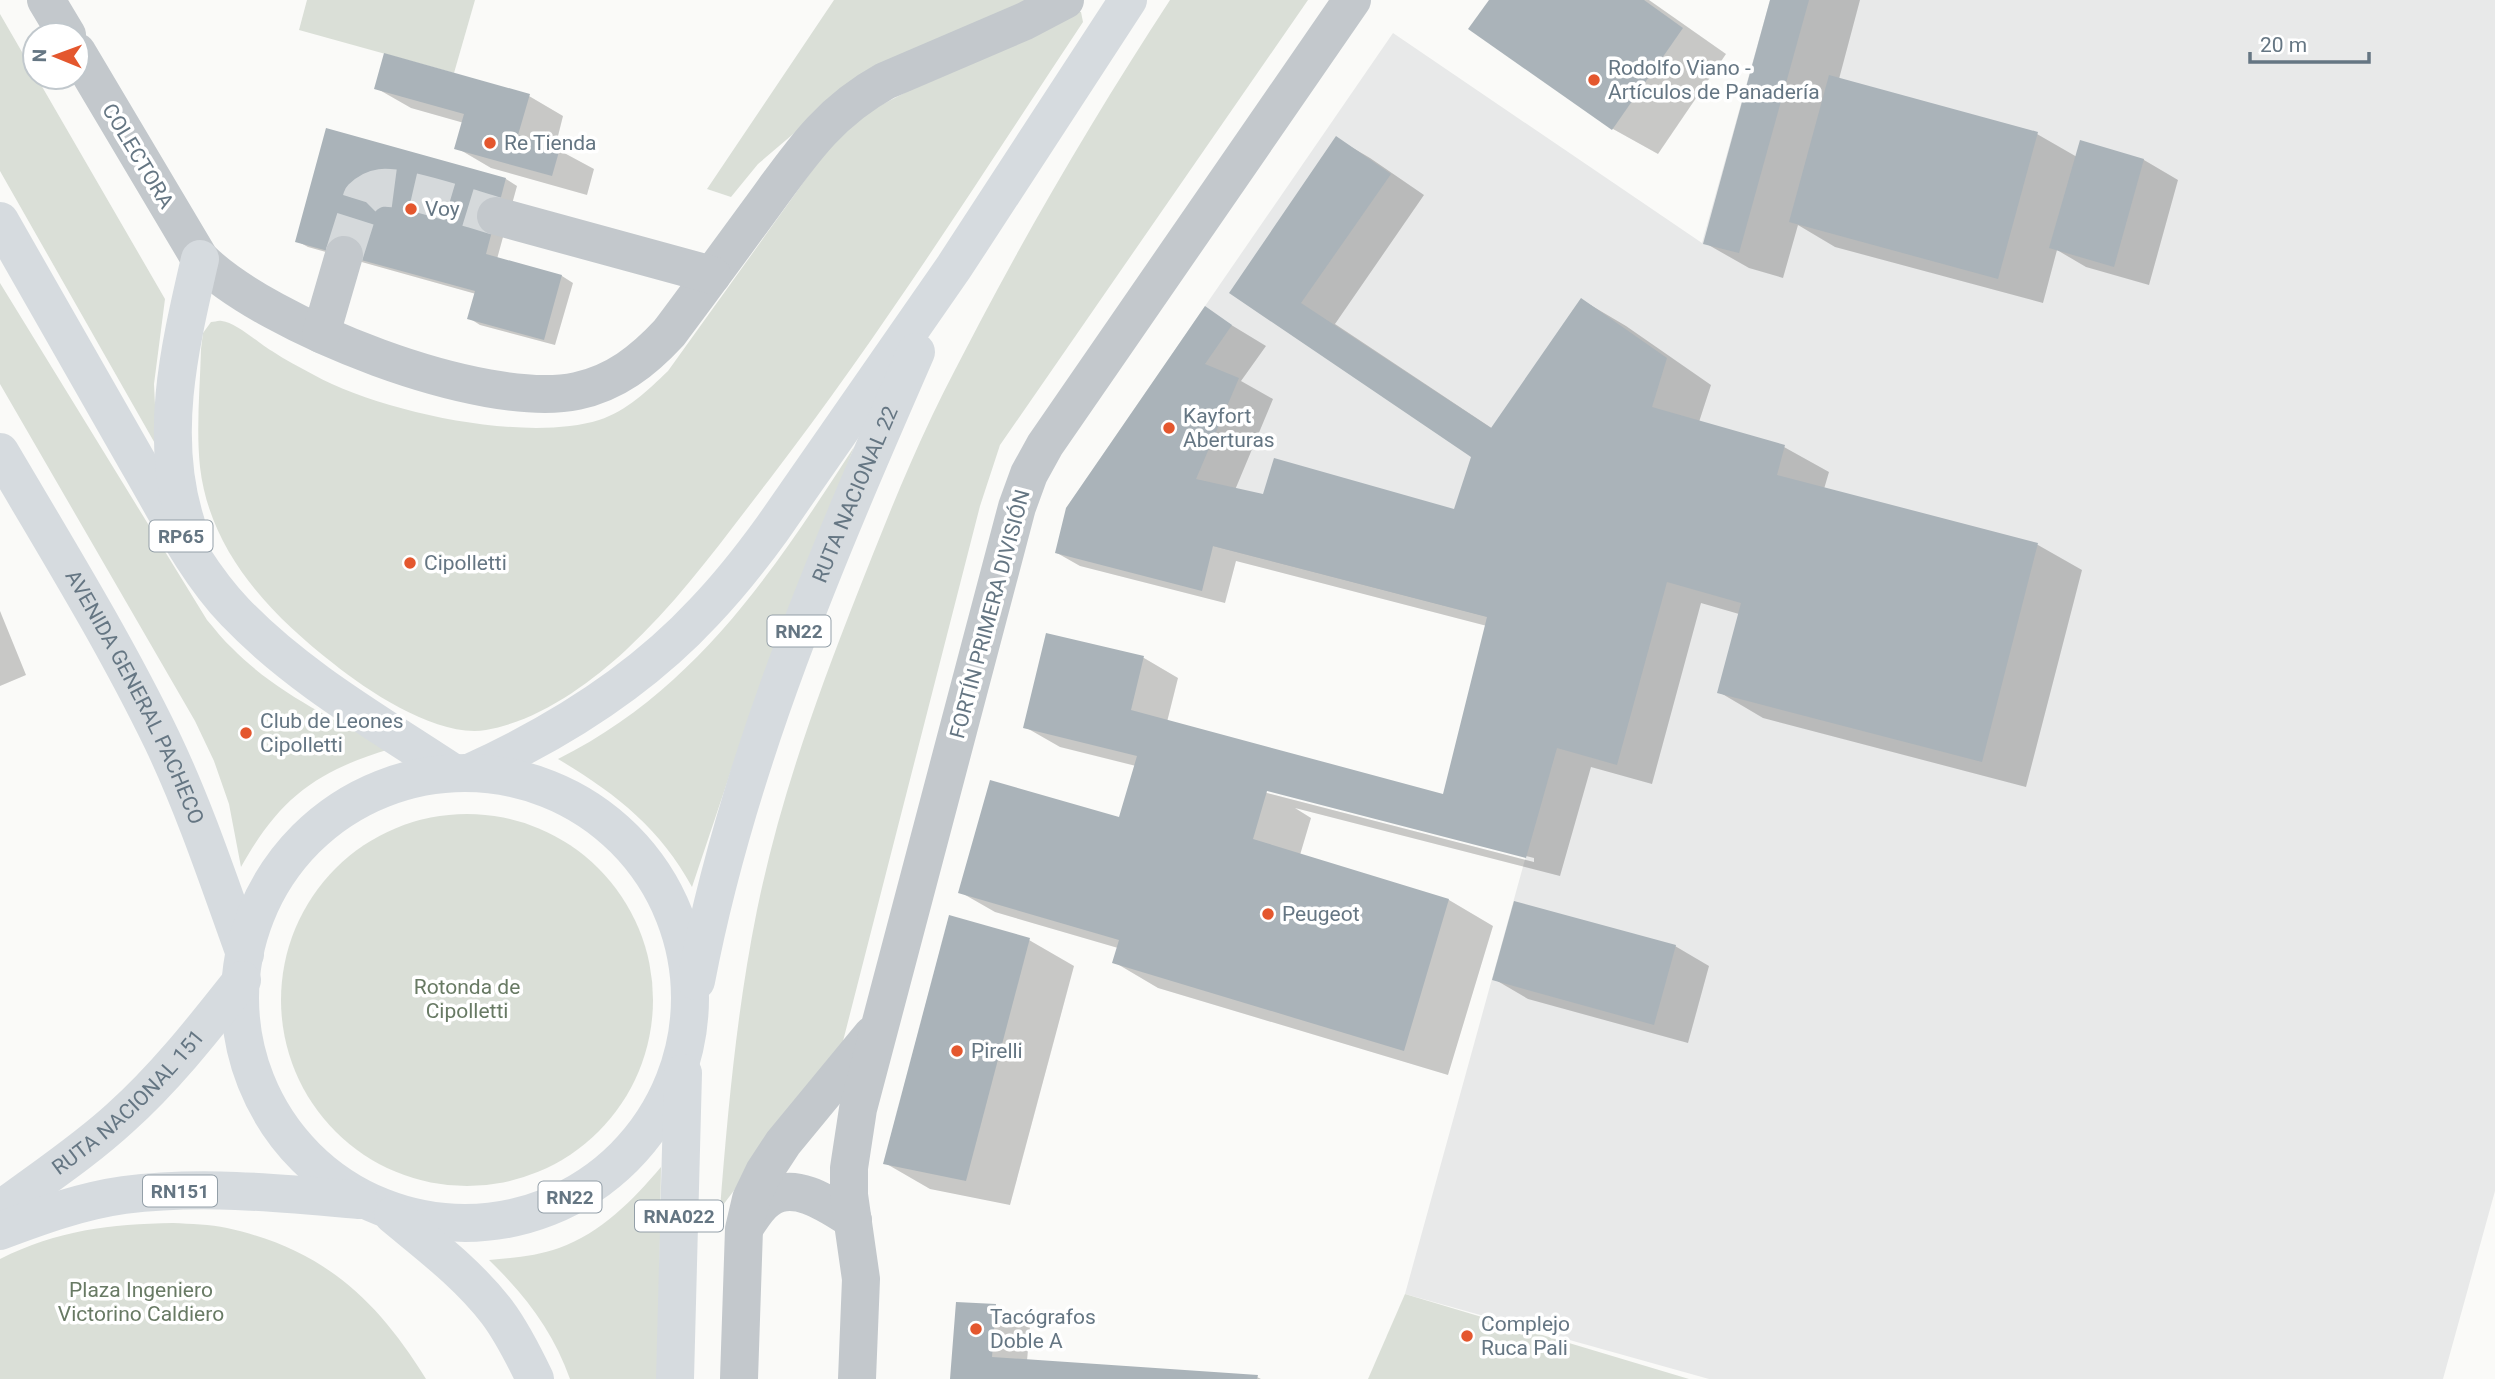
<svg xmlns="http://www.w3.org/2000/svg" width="2495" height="1379" font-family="Roboto,sans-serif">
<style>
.built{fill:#e8e9e9}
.green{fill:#dadfd7}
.shadow{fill:#0003;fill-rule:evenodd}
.building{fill:#aab3b9}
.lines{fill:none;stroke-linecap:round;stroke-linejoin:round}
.minor-tunnel{stroke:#d5d9db;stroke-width:38;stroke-dasharray:38 19;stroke-linecap:butt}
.minor{stroke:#c3c8cc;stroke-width:38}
.major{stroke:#d6dbdf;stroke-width:38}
.highway{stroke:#d6dbdf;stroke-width:38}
.poi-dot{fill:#e4572e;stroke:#fff;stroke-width:2.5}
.labels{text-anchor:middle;stroke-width:7;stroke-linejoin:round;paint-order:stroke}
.shield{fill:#fff;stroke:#939fa8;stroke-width:2}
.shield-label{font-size:19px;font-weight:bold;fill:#657683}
.poi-label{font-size:21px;fill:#657683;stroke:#fff;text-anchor:start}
.street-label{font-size:21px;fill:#657683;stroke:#fff}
.park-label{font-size:21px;fill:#687a64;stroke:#fff}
</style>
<rect width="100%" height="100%" fill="#fafaf8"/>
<path class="built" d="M1770,0h725v1191l-52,188h-734l-304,-85 180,-652 -519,-134 327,-475 309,210z"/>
<g class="green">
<path d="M307,0h168l-21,73 -155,-43z"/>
<path d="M834,0h198l-187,90 -87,74 -27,33 -24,-8z"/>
<path d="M1170,0h138l-308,445 -20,61 -139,543 -121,160c8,-101 17,-200 37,-299 22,-108 59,-211 99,-313 24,-61 48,-122 76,-181 15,-32 32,-63 48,-94 58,-110 122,-218 190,-322z"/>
<path d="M1066,10l15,2 2,10c-102,154 -201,311 -314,458 -45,58 -89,120 -143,170 -38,35 -88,71 -140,80 -47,8 -116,-37 -152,-66 -64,-50 -124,-112 -134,-197 -4,-39 0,-79 1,-118l2,-16 8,-11c4,0 7,-2 11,-1 13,1 38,23 50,30 13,9 28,16 42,24 67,37 211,68 285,45 28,-9 49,-30 69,-49l178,-248z"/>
<path d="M0,14l165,285 -11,85 3,63 -157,-276z"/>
<path d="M0,283l207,337c8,9 16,20 25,28 44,45 103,72 158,101 -74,22 -111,50 -149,118l-12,-63 -15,-43 -19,-40 -195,-337z"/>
<path d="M854,447l-117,306 -45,134c-32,-59 -77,-94 -134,-128 138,-69 215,-187 296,-312z"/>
<circle cx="467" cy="1000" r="186"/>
<path d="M661,1167l-3,212h-88c-17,-48 -45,-84 -81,-119 23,-2 48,-4 70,-12 42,-15 74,-48 102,-81z"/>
<path d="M173,1223c18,1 37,1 54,5 95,21 149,70 199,151h-426v-120c58,-29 110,-35 173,-36z"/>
<path d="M1405,1294l284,85h-321z"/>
</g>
<g class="shadow">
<path d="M1491,0h158l77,54 -68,100 -45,-25 -142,-100z"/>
<path d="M1772,0h88l-21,79 198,55 40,23 5,-15 62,18 34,20 -29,105 -63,-18 -29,-17 -14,53 -208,-56 -37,-22 -15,53 -34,-10 -44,-25z"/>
<path d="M376,88l153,8 34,20 -8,32 39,21 -7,26 -96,-27 -34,-20 7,-25 -53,-15z"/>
<path d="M1336,138l34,20 54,37 -89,129 158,105 89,-129 44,26 85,59 -12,37 85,25 45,25 -5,17 214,56 44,25 -56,217 -263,-69 -44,-26 20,-78 -38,-11 -49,181 -61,-17 -31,109 -265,-68 16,10 -11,37 149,45 44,26 -45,149 -290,-87 -44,-26 4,-14 -123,-36 -35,-20 160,-72 16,-54 -76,-19 -35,-20 22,-92 97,23 34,20 -11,44 277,74 43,-170 -251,-65 -11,42 -145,-37 -23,-13 148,-244 61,37 -25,35 32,18 -38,91 29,7 191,14 18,-54 -242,-164zM1259,787l275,71v4l-267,-69z"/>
<path d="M506,179l11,7 -20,73 65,17 11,7 -18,62 -75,-20 -11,-7 7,-24 -168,-47 -11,-6z"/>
<path d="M0,611l26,64 -26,11z"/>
<path d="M1029,940l45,26 -64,239 -80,-16 -45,-26z"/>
<path d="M1675,946l34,20 -21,77 -160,-44 -34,-20z"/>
<path d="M995,1306l35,20 -3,35 230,16 4,2h-309z"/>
</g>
<g class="building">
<path d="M1489,0h155l39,28 -71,102 -144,-101z"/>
<path d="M1770,0h39l-70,253 -36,-9z"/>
<path d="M384,53l146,41 -12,41 42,13 -8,28 -98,-27 10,-35 -90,-25z"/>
<path d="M1829,75l209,57 -40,147 -209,-57z"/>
<path d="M326,128l180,50 -20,76 76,21 -18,65 -77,-21 8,-28 -180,-49z"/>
<path d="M1336,136l55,38 -90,129 190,125 90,-130 86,60 -15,49 133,38 -8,30 261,68 -56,219 -265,-69 24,-90 -74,-21 -50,183 -60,-17 -31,110 -259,-67 -14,48 196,60 -45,152 -292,-88 7,-23 -161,-47 32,-113 129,37 18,-61 -114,-28 23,-95 98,23 -13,54 312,84 44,-177 -274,-71 -11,45 -147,-38 11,-45 139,-202 27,19 -27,39 34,14 -43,101 67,15 11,-36 180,51 17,-52 -242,-164z"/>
<path d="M2080,140l64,19 -30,108 -65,-19z"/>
<path d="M1514,901l162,44 -22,80 -162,-45z"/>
<path d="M949,915l81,23 -64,243 -83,-17z"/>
<path d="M956,1302l40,2 -4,53 266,18 -1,4h-307z"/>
</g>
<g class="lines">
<path class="minor-tunnel" d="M344,255l18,-57c5,-5 11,-9 19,-10 21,-3 90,21 115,28"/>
<g class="minor">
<path d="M46,0l21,35"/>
<path d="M77,52l123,207c67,67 283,152 377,132 38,-8 66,-30 92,-58 30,-40 60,-81 90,-122 39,-53 66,-97 126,-130l140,-60 40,-21"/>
<path d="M496,216l216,59"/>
<path d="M321,334l23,-79"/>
<path d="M747,1224c6,-9 12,-19 21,-25 26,-20 63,7 85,21"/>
<path d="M739,1379l5,-150 7,-30 13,-27 19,-29 89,-108"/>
<path d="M857,1379l4,-100 -12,-84v-27l9,-59 159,-602 12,-33 16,-29 307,-445"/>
</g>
<g class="major">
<path d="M0,221c46,80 92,160 137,240 30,51 57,108 98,151 62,65 143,111 217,160"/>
<path id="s1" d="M0,452c56,95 114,189 162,288 33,69 57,142 83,214"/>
<path d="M186,523c-28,-88 -6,-177 14,-264"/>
</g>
<g class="highway">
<path d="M471,772c86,-39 168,-90 233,-160 25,-26 47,-54 68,-83l182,-262 174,-267"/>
<circle cx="465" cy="998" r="225"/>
<path id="s2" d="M696,981c42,-220 131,-425 220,-629"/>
<path id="s3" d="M0,1210c40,-30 83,-58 120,-92 46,-41 84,-90 122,-138"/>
<path d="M393,1215c36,30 75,59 104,97 15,20 27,44 38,67"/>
<path d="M0,1231c40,-15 81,-30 124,-36 78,-10 157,-2 235,5"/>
<path d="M675,1379l8,-306"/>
</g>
</g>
<g class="poi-dot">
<circle cx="1594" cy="80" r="7"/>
<circle cx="490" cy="143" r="7"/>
<circle cx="411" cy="209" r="7"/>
<circle cx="1169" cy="428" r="7"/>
<circle cx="410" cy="563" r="7"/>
<circle cx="246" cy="733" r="7"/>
<circle cx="1268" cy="914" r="7"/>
<circle cx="957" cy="1051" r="7"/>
<circle cx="976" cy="1329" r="7"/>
<circle cx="1467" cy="1336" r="7"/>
</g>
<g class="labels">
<g class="shield">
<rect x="149.5" y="520.5" width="63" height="31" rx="5"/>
<rect x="767.5" y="615.5" width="63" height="31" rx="5"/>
<rect x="143" y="1175.5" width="74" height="31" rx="5"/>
<rect x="538.5" y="1181.5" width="63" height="31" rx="5"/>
<rect x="635" y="1200.5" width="88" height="31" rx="5"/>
</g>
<g class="shield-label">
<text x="181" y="543">RP65</text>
<text x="799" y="638">RN22</text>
<text x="180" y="1198">RN151</text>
<text x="570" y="1204">RN22</text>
<text x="679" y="1223">RNA022</text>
</g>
<g class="poi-label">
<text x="1608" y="75">Rodolfo Viano -<tspan x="1608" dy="24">Artículos de Panadería</tspan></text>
<text x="504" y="150">Re Tienda</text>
<text x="425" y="216">Voy</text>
<text x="1183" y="423">Kayfort<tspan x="1183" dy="24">Aberturas</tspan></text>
<text x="424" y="570">Cipolletti</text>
<text x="260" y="728">Club de Leones<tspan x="260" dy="24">Cipolletti</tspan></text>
<text x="1282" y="921">Peugeot</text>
<text x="971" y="1058">Pirelli</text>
<text x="990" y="1324">Tacógrafos<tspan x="990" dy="24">Doble A</tspan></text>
<text x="1481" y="1331">Complejo<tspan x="1481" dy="24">Ruca Pali</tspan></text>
</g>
<g class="street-label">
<text transform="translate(138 156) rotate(59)" y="7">COLECTORA</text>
<text dy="7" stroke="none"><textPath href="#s2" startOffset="513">RUTA NACIONAL 22</textPath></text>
<text transform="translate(990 614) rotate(-75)" y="7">FORTÍN PRIMERA DIVISIÓN</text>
<text dy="7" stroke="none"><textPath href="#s1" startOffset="280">AVENIDA GENERAL PACHECO</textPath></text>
<text dy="7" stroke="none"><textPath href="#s3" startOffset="168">RUTA NACIONAL 151</textPath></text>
</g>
<g class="park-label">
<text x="467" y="994">Rotonda de<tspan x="467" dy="24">Cipolletti</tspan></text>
<text x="141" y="1297">Plaza Ingeniero<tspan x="141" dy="24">Victorino Caldiero</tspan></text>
</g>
</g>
<g transform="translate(56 56) rotate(271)"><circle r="33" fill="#ffffff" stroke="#c1c8cd" stroke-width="2"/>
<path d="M0-5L12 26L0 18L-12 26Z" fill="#e4572e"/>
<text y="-10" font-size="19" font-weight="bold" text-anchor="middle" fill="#657683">N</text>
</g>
<path d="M2250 52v10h119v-10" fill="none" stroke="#657683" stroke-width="3.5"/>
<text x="2260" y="52" font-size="21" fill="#657683" stroke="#ffffff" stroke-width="5" paint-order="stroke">20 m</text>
</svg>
